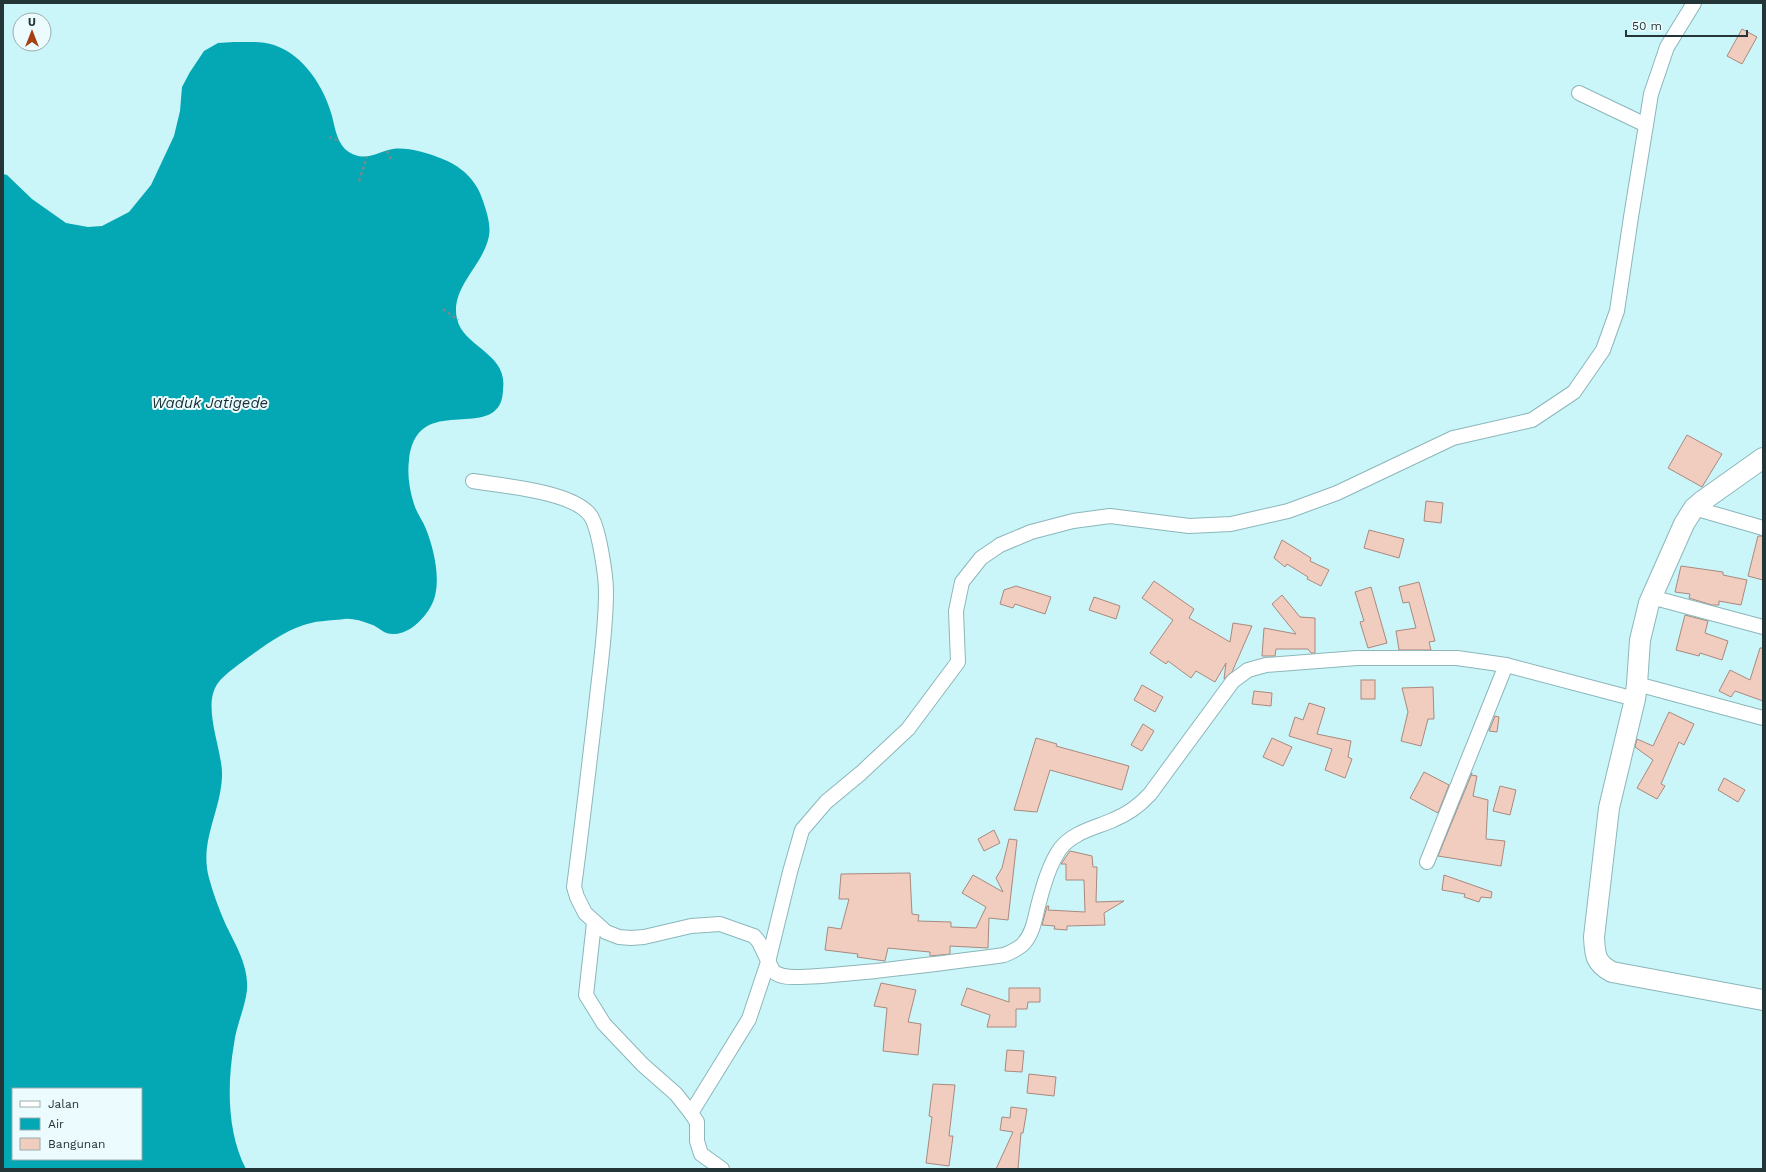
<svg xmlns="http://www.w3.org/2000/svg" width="1766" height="1172" font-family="'Work Sans',sans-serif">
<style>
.water{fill:#04a7b4;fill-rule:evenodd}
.building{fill:#f1cdc0;stroke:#aa897d}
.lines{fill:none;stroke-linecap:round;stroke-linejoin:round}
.street-casing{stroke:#8cb6ba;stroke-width:16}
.secondary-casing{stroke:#8cb6ba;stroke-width:22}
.path{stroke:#708d90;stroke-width:2.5;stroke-dasharray:3 3;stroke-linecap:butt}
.street{stroke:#fff;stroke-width:14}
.secondary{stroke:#fff;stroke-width:20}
.labels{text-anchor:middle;stroke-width:4;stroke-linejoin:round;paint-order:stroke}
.water-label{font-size:15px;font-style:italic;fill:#182e31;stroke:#ecfcfe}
</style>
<rect width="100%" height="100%" fill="#caf5f9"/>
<path class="water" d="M234,42c13,0 28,-1 40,3 30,10 50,42 58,71 4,16 6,33 23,39 15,5 25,-4 38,-6 14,-2 34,4 47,9 20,7 37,22 43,43 4,12 9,26 5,39 -7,27 -38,49 -31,79 7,29 51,34 46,70 0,5 -1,11 -3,15 -17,33 -84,-9 -91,56 -2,16 1,32 6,47 3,8 8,14 11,22 8,20 17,56 5,77 -7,13 -21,27 -36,28 -10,1 -14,-5 -22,-9 -6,-2 -16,-6 -23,-6 -5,-1 -10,1 -16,1 -8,1 -16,1 -23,3 -24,5 -50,25 -69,39 -8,6 -18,13 -24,21 -17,23 5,67 4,93 -1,35 -23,66 -13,102 4,15 10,31 16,45 10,21 24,43 22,67 -2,18 -11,36 -13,54 -7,40 -7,89 12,125h-243v-995l4,1 25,24 34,24 22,4 14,-1 27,-14 22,-27 23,-49 6,-25 2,-24 8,-15 14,-21 14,-8zM13,1089h128v70h-128z"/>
<g class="building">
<path d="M1742,29l15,8 -15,27 -15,-8z"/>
<path d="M1687,435l35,19 -20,33 -34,-19z"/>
<path d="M1426,501l17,2 -2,20 -17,-2z"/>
<path d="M1369,530l35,9 -5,19 -35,-10z"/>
<path d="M1758,536h5v44l-15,-4z"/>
<path d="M1282,540l29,18 -1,3 19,9 -8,16 -14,-7 1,-2 -21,-13 -2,3 -11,-9z"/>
<path d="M1681,566l42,6v3l24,5 -6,25 -22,-4v4h-7l-23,-7 1,-4 -15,-2z"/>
<path d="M1154,581l40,28 -5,9 41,24 3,-19 19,3 -20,46 -8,7 2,-16 -11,19 -19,-11 -5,7 -23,-17 -2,3 -16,-11 23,-33 -31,-22z"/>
<path d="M1419,582l16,59 -6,1 2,8h-32l-3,-19 20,-3 -7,-26 -6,1 -4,-16z"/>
<path d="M1016,586l35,11 -6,17 -30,-10 -2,4 -13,-4 4,-14z"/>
<path d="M1371,587l16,56 -19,5 -8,-26 4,-1 -9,-29z"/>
<path d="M1282,595l18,22 15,1v35h-4l-3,-4h-32l-1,7h-13l2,-28 32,6 -24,-30z"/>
<path d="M1094,597l26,9 -4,13 -27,-9z"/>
<path d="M1685,615l23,6 -3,12 23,8 -6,19 -22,-7 -1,3 -23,-6z"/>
<path d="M1760,648h3v53l-28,-10 -4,6 -12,-6 11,-21 20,10z"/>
<rect x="1361" y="680" width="14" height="19"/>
<path d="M1142,685l21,12 -8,15 -21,-12z"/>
<path d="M1433,687l1,32h-6l-7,27 -20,-5 7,-29 -6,-24z"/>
<path d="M1254,691l18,2 -1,13 -19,-2z"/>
<path d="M1309,703l16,5 -8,26 34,7 -3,16 4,2 -7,19 -20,-8 7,-21 -43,-13 6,-19 8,3z"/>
<path d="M1669,712l25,12 -10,21 -5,-3 -18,42 4,2 -8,13 -20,-11 16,-28 -18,-13 2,-8 16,7z"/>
<path d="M1495,716l4,1 -2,15 -8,-1z"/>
<path d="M1143,724l11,7 -12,20 -11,-6z"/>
<path d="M1036,738l21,6 -1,2 73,20 -7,24 -72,-20 -13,42 -23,-2z"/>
<path d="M1272,738l20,9 -9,19 -20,-9z"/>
<path d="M1424,772l25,13 -11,28 -28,-15z"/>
<path d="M1472,773l-1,2 6,1 -4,20 15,4 -2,39 19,2 -4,25 -63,-10z"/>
<path d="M1724,778l21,12 -7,12 -20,-12z"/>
<path d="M1500,786l16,4 -6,25 -17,-4z"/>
<path d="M994,830l6,13 -16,8 -6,-12z"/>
<path d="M1009,839l8,1 -9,80 -19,-2 -1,30 -38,-2v8l-20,2v-4l-42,-4 -3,13 -28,-4 1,-3 -33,-4 3,-23 13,2 8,-30h-10l2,-25 69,-1 2,41 7,1 -1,6 33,1v5l25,1 10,-21 -24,-14 11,-18 30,17 -7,-14 6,-10z"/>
<path d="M1070,851l22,5 1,11h4l-1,35 28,-1 -20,12 1,12 -38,1v4l-13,-1 1,-3 -13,-1 5,-19h2l-1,4 37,2 -1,-32h-18v-16h-5z"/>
<path d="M1444,875l48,17 -1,6 -10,-1 -2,5 -15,-5 1,-3 -23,-4z"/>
<path d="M881,983l35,7 -8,32 13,2 -3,31 -35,-4 4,-43 -13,-2z"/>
<path d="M967,988l42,14v-14h31v14h-12l-1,7h-11v18h-29l3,-12 -29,-10z"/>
<path d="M1007,1050l17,1 -2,21 -17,-1z"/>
<path d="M1029,1074l27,3 -2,19 -27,-3z"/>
<path d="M933,1084l22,1 -6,51h4l-4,30 -23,-3 6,-46 -3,-1z"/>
<path d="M1011,1107l16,2 -4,24h-2l-3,36h-22l17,-37 -13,-2 2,-13 8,1z"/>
</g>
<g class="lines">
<g class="street-casing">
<g id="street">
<path d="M1579,93l67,32"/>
<path d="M473,481c29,5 99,10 117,34 9,12 16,61 16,77 0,38 -6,76 -10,114 -7,60 -14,121 -22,181l3,10 8,16 21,19 13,5 12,1 13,-1 47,-11 29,-2 34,12 5,6 14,29c6,6 15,6 23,6 26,0 53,-4 80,-6 42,-5 85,-10 128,-16 7,-3 15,-6 20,-12 9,-10 11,-25 14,-37 5,-19 11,-41 22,-57 13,-17 35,-21 53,-29 15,-6 26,-14 37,-26l83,-113 15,-11 18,-5 91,-7h100l49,7 129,34"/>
<path d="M1694,508l69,20"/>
<path d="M1651,597l112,30"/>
<path d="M1637,684l126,34"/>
<path d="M1427,862l79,-197"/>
<path d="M594,923l-8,72 18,29 39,41 33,29 15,19 6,9v19l4,13 21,15"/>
<path d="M691,1113l58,-94 19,-57 22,-90 12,-42 24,-28 35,-29 47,-44 50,-67 -2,-51 6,-29 19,-24 19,-13 31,-13 42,-11 37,-5 79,10 42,-2 57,-13 49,-18 116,-55 79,-18 42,-28 29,-42 14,-39 14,-94 20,-123 16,-47 27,-44"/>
</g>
</g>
<g class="secondary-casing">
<path id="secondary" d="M1763,458l-62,44 -7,6 -10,16 -35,79 -9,37 -3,44 -2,15 -26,109 -15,129c1,18 1,26 18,35l151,28"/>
</g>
<g class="path">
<path d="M329,137l11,4"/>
<path d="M387,151l4,8"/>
<path d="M359,181l8,-24"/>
<path d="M443,309l15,11"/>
</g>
<use href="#street" class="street"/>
<use href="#secondary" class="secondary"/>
</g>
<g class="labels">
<g class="water-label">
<text x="210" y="408">Waduk Jatigede</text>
</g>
</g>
<rect width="1766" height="1172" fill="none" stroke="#243537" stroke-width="8"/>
<rect x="12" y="1088" width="130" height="72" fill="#ecfcfe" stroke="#9cacae"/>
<rect x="20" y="1101" width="20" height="6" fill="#ffffff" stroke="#9cacae"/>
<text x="48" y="1108" font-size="12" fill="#243537">Jalan</text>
<rect x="20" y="1118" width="20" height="12" fill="#04a7b4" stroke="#9cacae"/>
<text x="48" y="1128" font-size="12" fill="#243537">Air</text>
<rect x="20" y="1138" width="20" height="12" fill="#f1cdc0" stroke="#9cacae"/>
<text x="48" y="1148" font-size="12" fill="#243537">Bangunan</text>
<g transform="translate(32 32)"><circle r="19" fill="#ecfcfe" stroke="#9cacae"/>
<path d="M0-3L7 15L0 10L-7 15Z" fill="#a54012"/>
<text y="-6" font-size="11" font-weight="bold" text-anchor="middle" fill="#243537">U</text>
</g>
<path d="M1626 30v6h121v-6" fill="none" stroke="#243537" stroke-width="2"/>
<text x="1632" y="30" font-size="12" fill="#243537" stroke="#ecfcfe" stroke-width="3" paint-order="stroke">50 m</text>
</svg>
